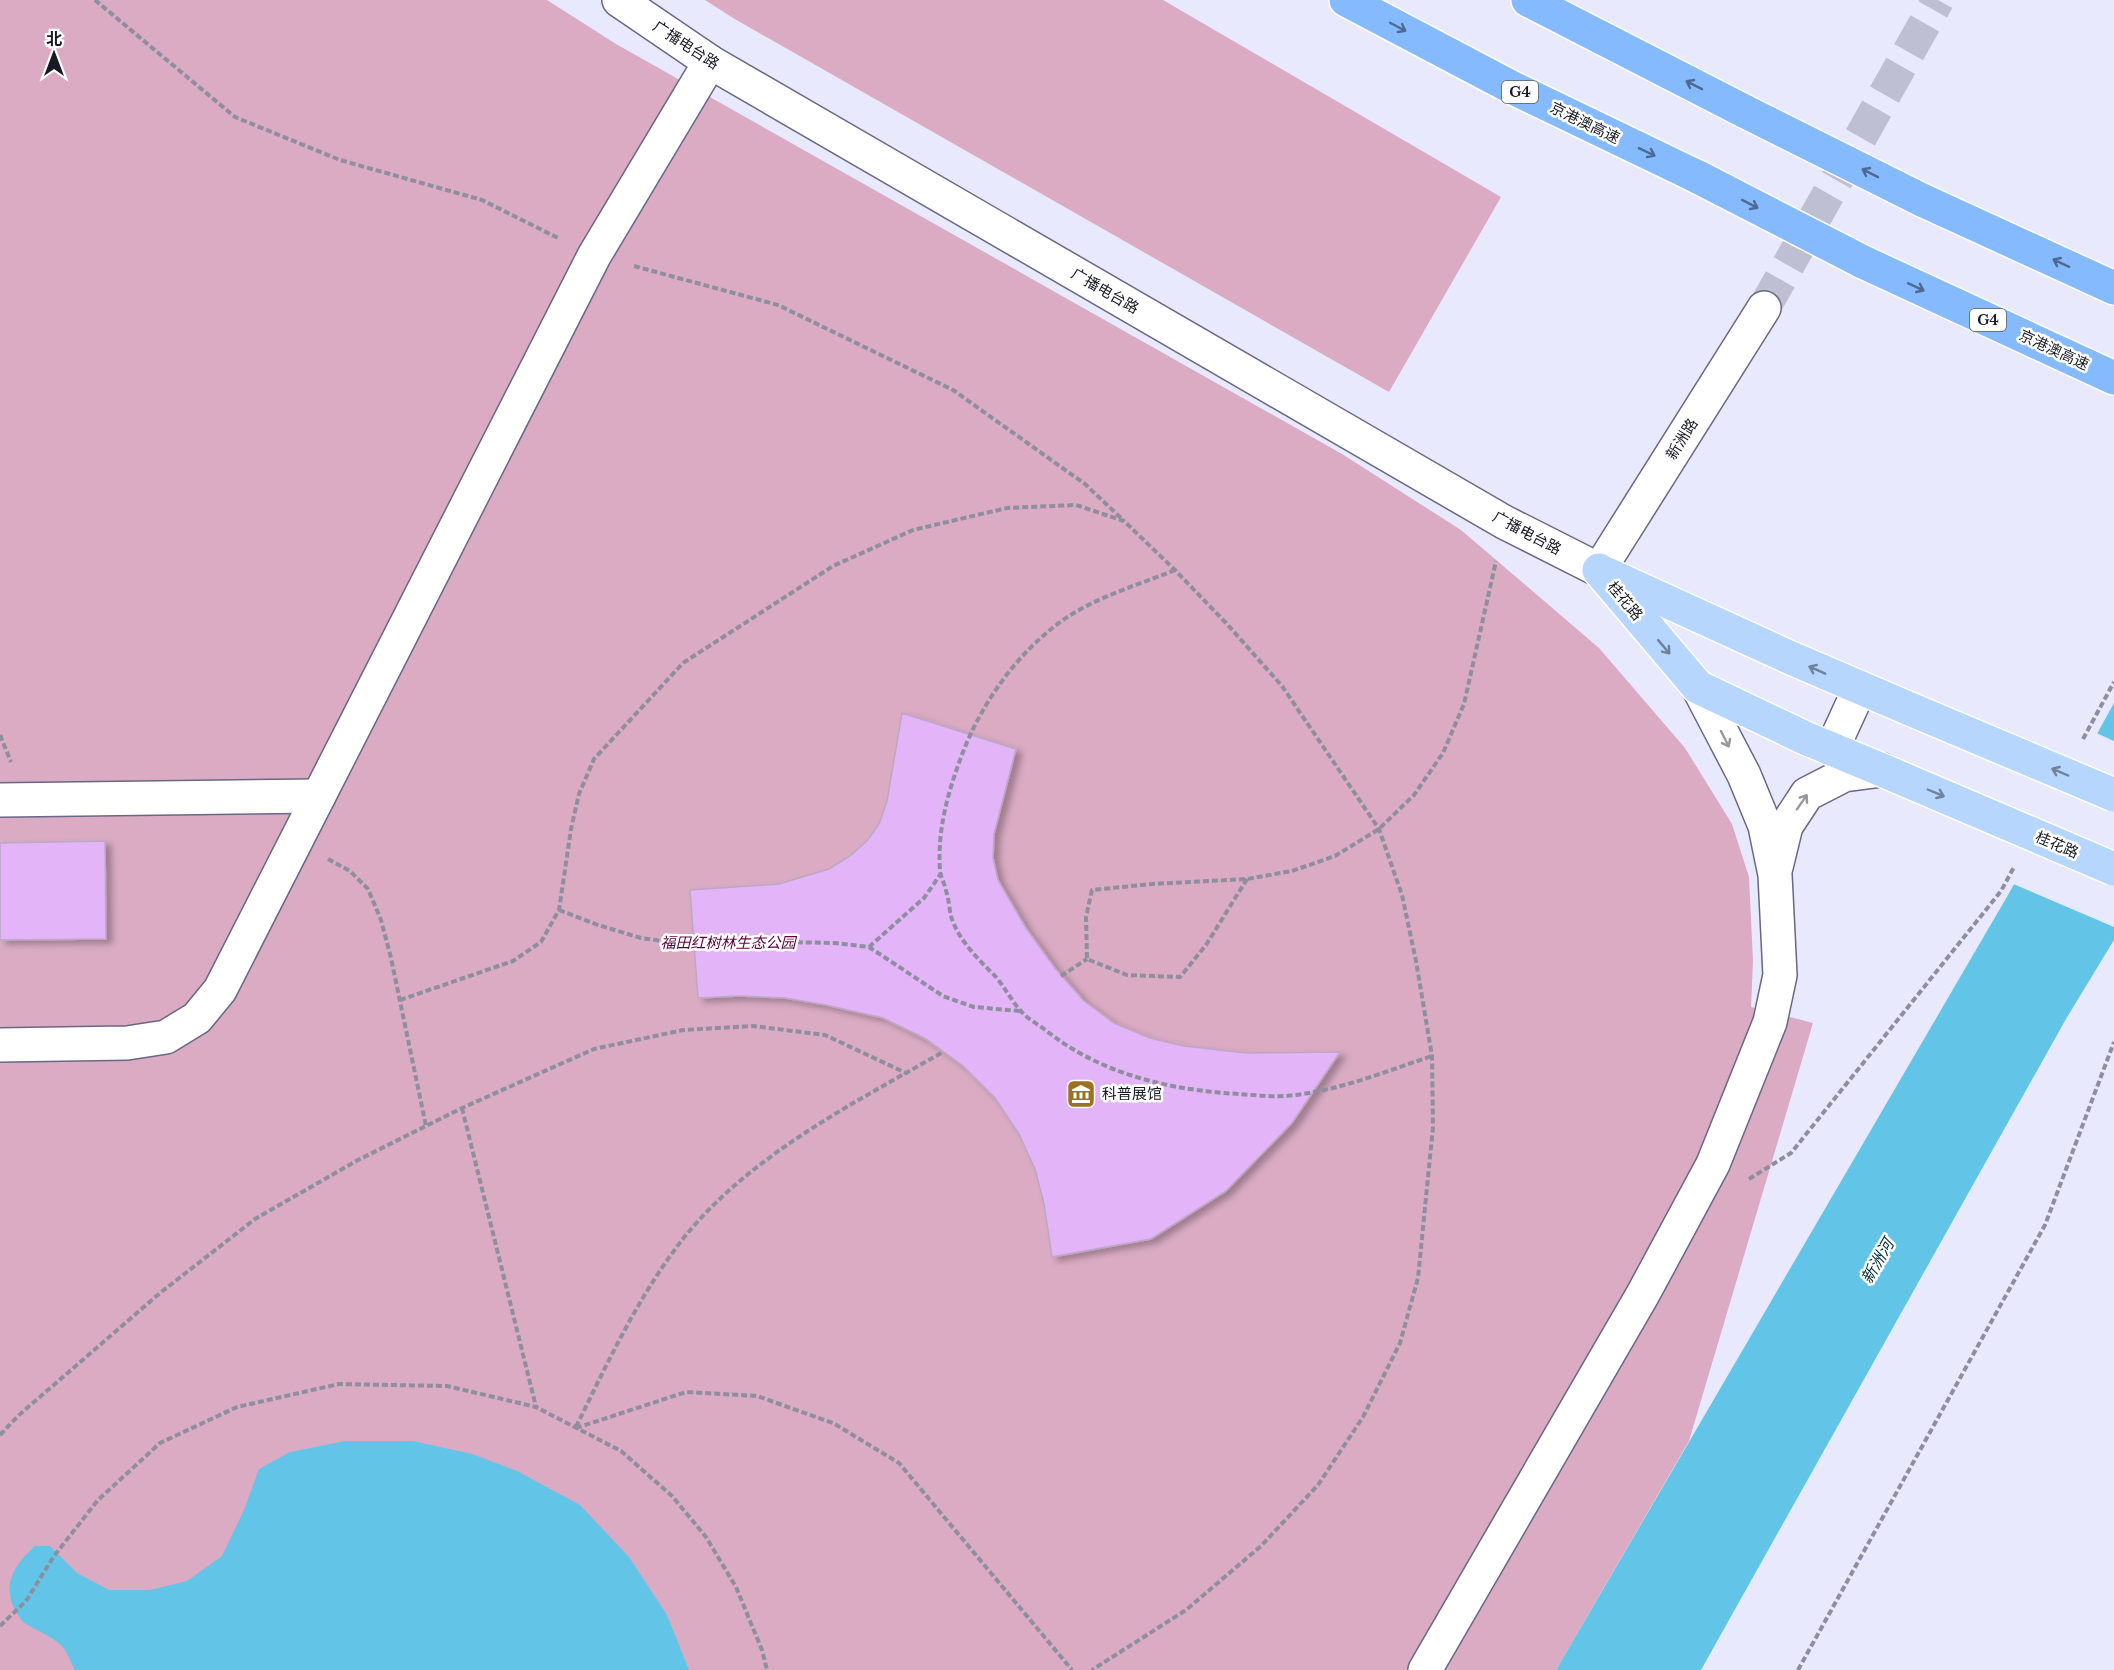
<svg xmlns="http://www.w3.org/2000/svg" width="2114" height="1670" font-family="'Libre Baskerville','Noto Sans SC',serif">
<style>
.green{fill:#daabc3}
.water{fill:#62c5e8}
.pier{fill:#e9e9fe}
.building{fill:#e3b4f7;stroke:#bca8c5;stroke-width:1.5;filter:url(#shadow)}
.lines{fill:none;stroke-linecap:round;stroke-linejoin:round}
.minor-tunnel{stroke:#bfbfd3;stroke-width:33;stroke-dasharray:33 16;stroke-linecap:butt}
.minor-casing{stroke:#686785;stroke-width:36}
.major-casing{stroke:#fff;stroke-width:36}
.highway-casing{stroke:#fff;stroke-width:36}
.path{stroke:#8e8e9f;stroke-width:4;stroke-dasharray:6 3;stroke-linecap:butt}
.minor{stroke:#fff;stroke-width:33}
.major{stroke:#b6d6fe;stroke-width:33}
.highway{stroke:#85bbfe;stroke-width:33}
.major-bridge-casing{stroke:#fff;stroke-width:36;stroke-linecap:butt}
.highway-bridge-casing{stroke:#fff;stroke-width:36;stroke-linecap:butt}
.major-bridge{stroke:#b6d6fe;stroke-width:33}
.highway-bridge{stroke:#85bbfe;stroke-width:33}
.oneway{stroke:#4f6a92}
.oneway2{stroke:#6f819c}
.oneway3{stroke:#98989d}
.labels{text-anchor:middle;stroke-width:5;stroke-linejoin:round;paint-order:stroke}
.shield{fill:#fff;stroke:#5e5e66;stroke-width:1.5}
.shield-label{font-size:14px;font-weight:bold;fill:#191925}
.street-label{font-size:15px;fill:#191925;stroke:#fff}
.park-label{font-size:15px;font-style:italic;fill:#5d0040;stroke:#fff}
.poi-label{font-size:15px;fill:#191925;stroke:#fff;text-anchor:start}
.water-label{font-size:16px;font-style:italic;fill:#002e3d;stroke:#fff}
</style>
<defs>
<filter id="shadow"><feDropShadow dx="6" dy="4" stdDeviation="3" flood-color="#0004"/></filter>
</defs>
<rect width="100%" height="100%" fill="#e9e9fe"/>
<g class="green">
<path d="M0,0h547l69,44 726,410 119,76 138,118 86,100 47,76 17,53 4,84 -2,46 62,16 -124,418 -133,229h-1556z"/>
<path d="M705,0h458l338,197 -112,195 -656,-374z"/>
</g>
<g class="water">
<path d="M2114,703v237l-48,79 -365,651h-145l452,-775z"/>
<path d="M345,1441h68l59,13 45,17 63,34 49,52 38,58 22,55h-614c-4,-7 -8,-19 -13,-24 -11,-11 -28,-16 -40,-25 -22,-30 -13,-52 13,-75h15l27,27 32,17h40l38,-9 35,-25 22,-46 15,-41 31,-17z"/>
</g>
<path class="pier" d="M2094,732l20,9v186l-103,-44z"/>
<g class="building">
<path d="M902,713l114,36 -22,85 -1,24 5,22 28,48 29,40 28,32 31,23 36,15 34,8 62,7 94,-1 -48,71 -66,68 -75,48 -99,18 -8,-53 -9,-35 -16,-35 -24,-36 -32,-32 -37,-27 -43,-21 -57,-13 -41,-7 -45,-2 -42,2 -8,-108 89,-6 50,-15 21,-13 17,-15 12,-17 8,-23z"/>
<path d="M105,841l1,98 -106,1v-97z"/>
</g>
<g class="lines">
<path class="minor-tunnel" d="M1764,308l174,-308"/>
<g class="minor-casing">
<g id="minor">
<path d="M619,0l91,62 794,460 95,48 165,-262"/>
<path d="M1832,749l28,-61"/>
<path d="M0,800l319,-4"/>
<path d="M1776,867l10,-41 21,-32 37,-19 38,-5"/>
<path d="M0,1045l127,-2 39,-6 31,-19 23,-28 374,-734 116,-194"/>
<path d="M1425,1670l218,-376 70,-130 57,-142 10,-47 -5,-100 -10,-49 -21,-51 -46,-88"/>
</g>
</g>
<g class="major-casing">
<g id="major">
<path d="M1599,570l99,117 107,51 77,32"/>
<path d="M1607,574l184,84 119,51"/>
</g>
</g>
<g class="highway-casing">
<g id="highway">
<path d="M1346,0l167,88 185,89"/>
<path d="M1528,0l218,112"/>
<path d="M1922,200l192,88"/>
<path d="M1863,262l251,116"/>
</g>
</g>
<g class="path">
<path d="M95,0l140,117 105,43 142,40 78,39"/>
<path d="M634,266l144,39 175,85 132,94 37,35"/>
<path d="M1175,570c-37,15 -79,27 -112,50 -45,32 -80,81 -100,132 -15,39 -26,78 -23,119 1,7 5,13 6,20 3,8 3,17 5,25 7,24 28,44 45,61 9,11 15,23 24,33 6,8 16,13 24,19 56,45 124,61 195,65 15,1 31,3 46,2 51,-4 99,-24 147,-40"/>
<path d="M0,735l11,27"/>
<path d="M2083,739l31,-57"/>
<path d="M328,859l22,12 18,18 13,31 10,38 35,168"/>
<path d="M1247,879l-41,66 -26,32 -53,-2 -40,-16 -1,-42 6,-27 60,-6 95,-5 45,-8 43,-15 44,-27 35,-34 29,-42 21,-49 32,-143"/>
<path d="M559,910l39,15 43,13 53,7 89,-3 52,1 34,4 74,49 31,11 46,4"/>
<path d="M869,947l55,-49 16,-23"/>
<path d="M1061,976l26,-17"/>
<path d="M400,1000l113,-39 28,-19 18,-32 12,-81 8,-35 15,-35 89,-96 150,-97 80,-36 94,-22 69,-3 48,16 51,49 51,53 56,63 97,143 23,66 14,66 16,95 1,71 -15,151 -18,65 -37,74 -45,68 -57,61 -75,64 -94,60"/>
<path d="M462,1108l74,299"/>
<path d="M1749,1179l42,-26 210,-262 13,-24"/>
<path d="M576,1427c30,-61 59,-124 100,-179 65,-88 174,-143 267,-196"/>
<path d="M576,1428l110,-36 71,4 76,27 66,40 173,207"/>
<path d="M0,1435l19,-20 141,-122 95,-74 103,-59 104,-52 132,-59 89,-19 70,-4 72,9 81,38"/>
<path d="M0,1626l26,-25 28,-45 44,-56 62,-57 77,-36 102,-23 108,2 89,21 85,44 51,45 34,41 30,50 26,63 5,20"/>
<path d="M1798,1670l247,-445 69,-183"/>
</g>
<use href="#minor" class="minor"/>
<use href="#major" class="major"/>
<use href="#highway" class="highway"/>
<g class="major-bridge-casing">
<g id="major-bridge">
<path d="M1910,709l204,86"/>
<path d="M1882,770l232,99"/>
</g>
</g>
<g class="highway-bridge-casing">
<g id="highway-bridge">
<path d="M1746,112l176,88"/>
<path d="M1698,177l165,85"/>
</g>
</g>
<use href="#major-bridge" class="major-bridge"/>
<use href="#highway-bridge" class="highway-bridge"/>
</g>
<defs><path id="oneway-shaft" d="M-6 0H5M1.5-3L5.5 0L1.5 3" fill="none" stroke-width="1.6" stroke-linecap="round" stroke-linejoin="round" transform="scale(1.5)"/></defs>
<g class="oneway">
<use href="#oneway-shaft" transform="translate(1398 27) rotate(28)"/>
<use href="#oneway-shaft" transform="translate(1694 85) rotate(-153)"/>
<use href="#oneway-shaft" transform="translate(1647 152) rotate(26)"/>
<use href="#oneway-shaft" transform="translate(1870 173) rotate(-153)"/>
<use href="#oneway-shaft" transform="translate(1750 204) rotate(27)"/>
<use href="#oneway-shaft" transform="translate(2061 263) rotate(-155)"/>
<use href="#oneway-shaft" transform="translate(1916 287) rotate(25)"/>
</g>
<g class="oneway2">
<use href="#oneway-shaft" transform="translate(1664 647) rotate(50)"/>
<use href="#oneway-shaft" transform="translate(1817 670) rotate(-156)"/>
<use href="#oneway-shaft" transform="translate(2060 772) rotate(-157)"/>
<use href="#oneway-shaft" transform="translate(1936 793) rotate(23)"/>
</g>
<g class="oneway3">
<use href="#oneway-shaft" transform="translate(1725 739) rotate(63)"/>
<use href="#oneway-shaft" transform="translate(1802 802) rotate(-55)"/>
</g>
<defs>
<g id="museum-square" transform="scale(1.5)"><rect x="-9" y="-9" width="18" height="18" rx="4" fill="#9d7120" stroke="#fff"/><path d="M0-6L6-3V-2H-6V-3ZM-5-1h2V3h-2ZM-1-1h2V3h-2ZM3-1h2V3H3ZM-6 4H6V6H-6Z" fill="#fff"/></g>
</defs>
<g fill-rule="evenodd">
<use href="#museum-square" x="1081" y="1094"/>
</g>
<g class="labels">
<g class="shield">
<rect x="1502" y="81" width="36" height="22" rx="4.5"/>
<rect x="1970" y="309" width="36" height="22" rx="4.5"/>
</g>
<g class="shield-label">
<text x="1520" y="97">G4</text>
<text x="1988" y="325">G4</text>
</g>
<g class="street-label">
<text transform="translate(686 45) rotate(33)" y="5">广播电台路</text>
<text transform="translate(1585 123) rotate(26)" y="5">京港澳高速</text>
<text transform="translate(1105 291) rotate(30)" y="5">广播电台路</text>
<text transform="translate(2054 350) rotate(25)" y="5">京港澳高速</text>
<text transform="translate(1682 439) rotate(-58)" y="5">新洲路</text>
<text transform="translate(1527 533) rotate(28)" y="5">广播电台路</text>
<text transform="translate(1625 601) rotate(50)" y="5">桂花路</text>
<text transform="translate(2057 845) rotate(23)" y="5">桂花路</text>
</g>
<g class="park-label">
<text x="728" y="948">福田红树林生态公园</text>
</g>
<g class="poi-label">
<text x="1102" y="1099">科普展馆</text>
</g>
<g class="water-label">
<text transform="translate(1877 1261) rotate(-60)" y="6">新洲河</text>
</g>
</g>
<g transform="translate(54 54)" stroke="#ffffff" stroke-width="4.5" paint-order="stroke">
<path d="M0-4.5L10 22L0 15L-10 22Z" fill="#191925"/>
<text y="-9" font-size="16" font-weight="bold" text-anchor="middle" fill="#191925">北</text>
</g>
</svg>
